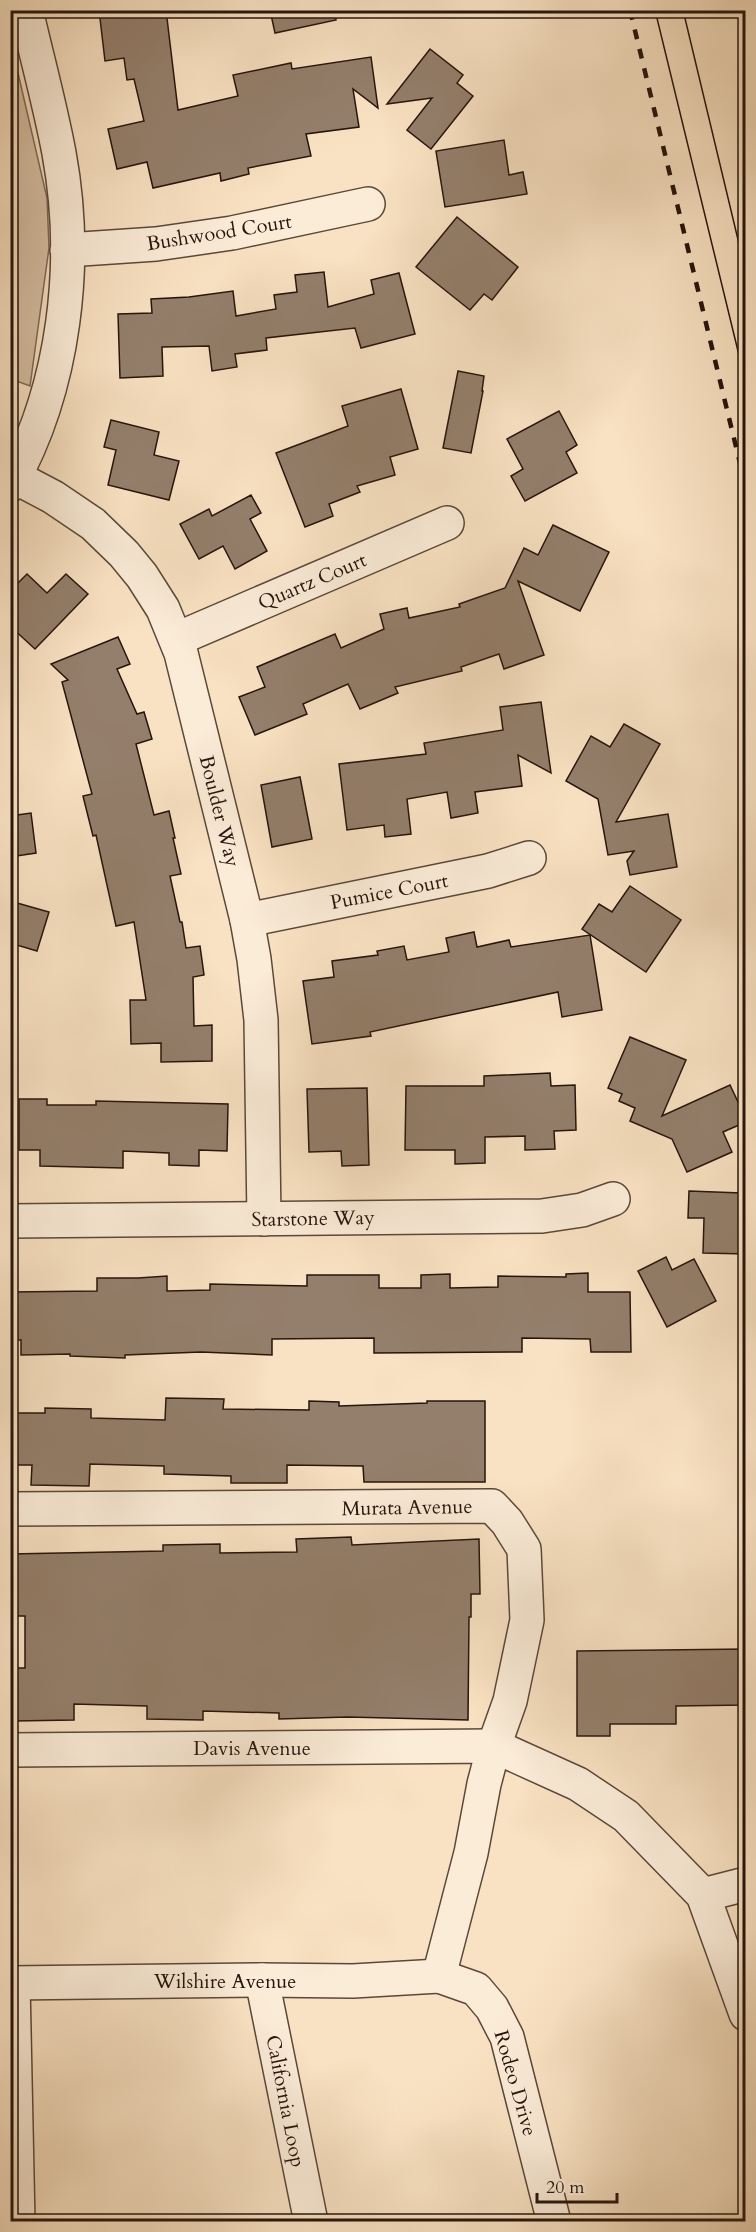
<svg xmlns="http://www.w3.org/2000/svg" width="756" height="2232" font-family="Cardo,serif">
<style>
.green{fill:#d5bfa4;stroke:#7e6a58;stroke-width:1.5}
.building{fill:#947f6c;stroke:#26140d;stroke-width:1.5}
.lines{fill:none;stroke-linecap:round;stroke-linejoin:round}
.minor-casing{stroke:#5b483a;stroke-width:36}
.minor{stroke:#fbecd8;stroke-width:33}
.tram{stroke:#26140d;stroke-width:1.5}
.rail{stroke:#26140d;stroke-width:4.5;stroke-dasharray:10 10;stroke-linecap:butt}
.labels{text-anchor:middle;stroke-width:4.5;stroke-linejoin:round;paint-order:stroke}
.street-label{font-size:20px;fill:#26140d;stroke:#fbecd8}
</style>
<rect width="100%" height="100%" fill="#f9e2c3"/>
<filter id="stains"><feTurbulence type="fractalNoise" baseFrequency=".00333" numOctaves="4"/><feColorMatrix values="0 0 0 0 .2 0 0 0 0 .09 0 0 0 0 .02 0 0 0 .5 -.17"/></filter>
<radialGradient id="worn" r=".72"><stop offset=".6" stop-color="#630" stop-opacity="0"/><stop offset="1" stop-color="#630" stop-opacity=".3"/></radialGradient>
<path class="green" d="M11,43l36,155 2,50 -19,138 -19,-7z"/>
<g class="building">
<path d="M99,10h67l12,100 60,-14 -5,-21 58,-12 1,6 79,-12 7,51 -25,-19 6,38 -53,7 5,22 -63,12 1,6 -28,7 -1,-8 -67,15 -6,-26 -30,7 -9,-40 36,-8 -10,-42 -7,1 -3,-22 -19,3z"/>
<path d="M270,10h65l1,10 -61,13z"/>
<path d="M430,49l33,26 -6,8 16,13 -42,53 -24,-19 25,-32 -45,6z"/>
<path d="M504,140l5,35 14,-3 4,22 -82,13 -9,-56z"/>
<path d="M457,217l61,50 -26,33 -8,-6 -14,16 -54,-43z"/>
<path d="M324,272l4,35 46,-13 -3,-14 28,-7 16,61 -54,14 -6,-20 -89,10 1,12 -32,4 2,13 -25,4 -3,-25 -47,1 1,29 -43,2 -2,-64 34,-1 -1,-14 38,-2 44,-6 3,25 40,-7 -2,-14 23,-3 -2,-17z"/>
<path d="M458,371l26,5 -2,15h1l-12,62 -28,-5z"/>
<path d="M401,389l17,60 -28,8 5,18 -38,11 3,6 -31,12 4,12 -28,11 -29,-74 72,-27 -6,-20z"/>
<path d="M559,411l18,34 -11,7 11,21 -52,28 -14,-25 12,-7 -16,-30z"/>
<path d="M111,420l48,12 -5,23 25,6 -10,39 -61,-15 8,-35 -12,-3z"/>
<path d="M251,495l10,18 -11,6 17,32 -32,18 -12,-23 -24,13 -19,-35 29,-15 3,7z"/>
<path d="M553,525l56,27 -29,59 -62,-30 26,74 -40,14 -5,-15 -38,13 1,4 -67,16 3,6 -38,16 -12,-25 -45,20 4,10 -52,21 -16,-38 26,-10 -8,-20 78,-33 6,14 43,-19 -4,-15 27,-6 2,10 51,-11 -1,-3 46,-16 19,-40 14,7z"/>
<path d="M27,574l20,19 19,-19 22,20 -53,55 -25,-23v-35z"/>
<path d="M118,637l12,27 -13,5 20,45 7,-2 8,27 -16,5 18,71 15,-4 6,27h-2l8,36 -11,2 10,46h2l4,26 14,-2 4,29 -11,2 1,49 18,-1v36l-51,1v-19l-30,1 -1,-44h16l-12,-78 -18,4 -20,-91 -3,1 -10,-40 9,-2 -30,-112 6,-2 -17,-16z"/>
<path d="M541,702l10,71 -33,-18 4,31 -47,6 3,21 -27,5 -4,-26 -40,7 4,35 -26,3 -1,-12 -37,5 -8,-66 87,-10 -2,-11 79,-13 -3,-23z"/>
<path d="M624,724l36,20 -44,78 52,-8 9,53 -47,8 -3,-14 7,-10 -26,4 -10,-56 -32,-18 25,-45 19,11z"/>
<path d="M300,777l12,62 -40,8 -11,-62z"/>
<path d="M31,813l5,40 -26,4v-41z"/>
<path d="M630,886l51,34 -35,52 -64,-43 17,-25 13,8z"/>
<path d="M10,901l39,11 -12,39 -27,-8z"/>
<path d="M474,932l3,15 32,-7 2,7 79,-12 12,75 -40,7 -4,-25 -188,40 1,4 -59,8 -9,-63 31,-4 -2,-16 46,-6 -1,-4 27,-5 3,14 42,-8 -3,-14z"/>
<path d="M630,1037l56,23 -24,56 68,-31 16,34v3l-23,10 9,20 -45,20 -15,-33 -42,-18 5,-13 -16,-7 3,-7 -14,-6z"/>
<path d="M550,1073l1,13 24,-1 1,45 -22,1 1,18 -30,1v-14l-40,1v26l-30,1v-14h-50l1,-64h78v-10z"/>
<path d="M367,1088l2,77 -27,1 -1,-15 -32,1 -2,-63z"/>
<path d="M19,1099h28v6h49v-4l132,3 -1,47 -28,-1v16l-30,-1v-12l-46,-2v17l-83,-2v-16h-21z"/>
<path d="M689,1191l52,2 -1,19h6v42l-43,-1 1,-35h-16z"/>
<path d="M666,1257l6,13 22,-11 22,42 -49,26 -29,-56z"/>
<path d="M588,1273v19h42l1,60h-40l-1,-13 -68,-1v14l-148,1v-15l-102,1v16l-71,-3 -76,3v3l-55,-2v-2l-49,1v-15h-11v-48l87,-1v-13h41l29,-2v15l43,-1v-6l97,2v-11h72v13h42v-13l29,-1v14l48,-1v-11l68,1v-3z"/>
<path d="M166,1398l58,1 -1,10 86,1v-9l30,1v4l88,-3v-2h58v81h-121l-1,-16 -76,-1v18h-56v-7l-67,-2v-8l-74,-2 -1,22 -58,-1 1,-20h-22v-52h35v-5l46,1v9l74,2z"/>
<path d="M351,1537l1,8 127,-6 1,55h-9v23h-2l-1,103 -120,-3 -69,2v-6l-76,-2v9l-56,-1v-13l-73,-2v16l-60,1 -1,-53h12v-52h-15v-62l153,-3v-6l57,-1v9l77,-1 -1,-13z"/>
<path d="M746,1649v56l-70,1v18h-66v12h-33v-85z"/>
</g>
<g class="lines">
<g class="minor-casing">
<g id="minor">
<path d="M67,250l89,-6 76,-11 136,-29"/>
<path d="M15,477l38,20 40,27 31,30 18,22 21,33 18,44 66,267 7,39 7,61 3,199"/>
<path d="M10,485c55,-98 69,-223 49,-332 -9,-48 -22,-95 -33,-143"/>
<path d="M177,639l270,-116"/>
<path d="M247,920l241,-49 41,-13"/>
<path d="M10,1221l532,-5 40,-6 31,-11"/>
<path d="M10,1509l482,-3 15,16 17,27 3,71 -17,81 -16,45 -10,38 -13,69 -32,123"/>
<path d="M10,1750l484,-4 84,38 48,32 77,79 43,119"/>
<path d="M703,1895l43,-11"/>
<path d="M262,1980l49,242"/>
<path d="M10,1983l252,-3 91,1 86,-5 37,13 16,19 15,29 47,185"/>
<path d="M13,1983l5,239"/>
</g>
</g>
<use href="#minor" class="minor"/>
<g class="tram">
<path d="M655,10l91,374"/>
<path d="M683,10l63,263"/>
</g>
<path class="rail" d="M630,10l116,478"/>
</g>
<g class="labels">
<g class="street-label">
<text transform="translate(219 232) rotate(-9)" y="7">Bushwood Court</text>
<text transform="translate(312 581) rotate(-23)" y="7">Quartz Court</text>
<text transform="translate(220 811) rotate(76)" y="7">Boulder Way</text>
<text transform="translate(389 891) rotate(-11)" y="7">Pumice Court</text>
<text transform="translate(313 1218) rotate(-1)" y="7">Starstone Way</text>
<text transform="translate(407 1507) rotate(-1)" y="7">Murata Avenue</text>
<text x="252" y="1755">Davis Avenue</text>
<text x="225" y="1988">Wilshire Avenue</text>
<text transform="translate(516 2083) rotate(74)" y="7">Rodeo Drive</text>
<text transform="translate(286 2101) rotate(79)" y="7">California Loop</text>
</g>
</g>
<rect width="756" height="2232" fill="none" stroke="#f9e2c3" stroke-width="36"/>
<rect x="12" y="12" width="732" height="2208" fill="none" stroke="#26140d" stroke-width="3"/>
<rect x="18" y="18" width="720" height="2196" fill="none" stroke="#26140d" stroke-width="1.5"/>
<path d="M537 2193v9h80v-9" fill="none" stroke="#26140d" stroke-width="3"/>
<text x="546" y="2193" font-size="18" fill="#26140d" stroke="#fbecd8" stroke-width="4.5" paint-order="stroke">20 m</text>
<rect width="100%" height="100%" filter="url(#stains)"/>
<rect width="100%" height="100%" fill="url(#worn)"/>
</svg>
